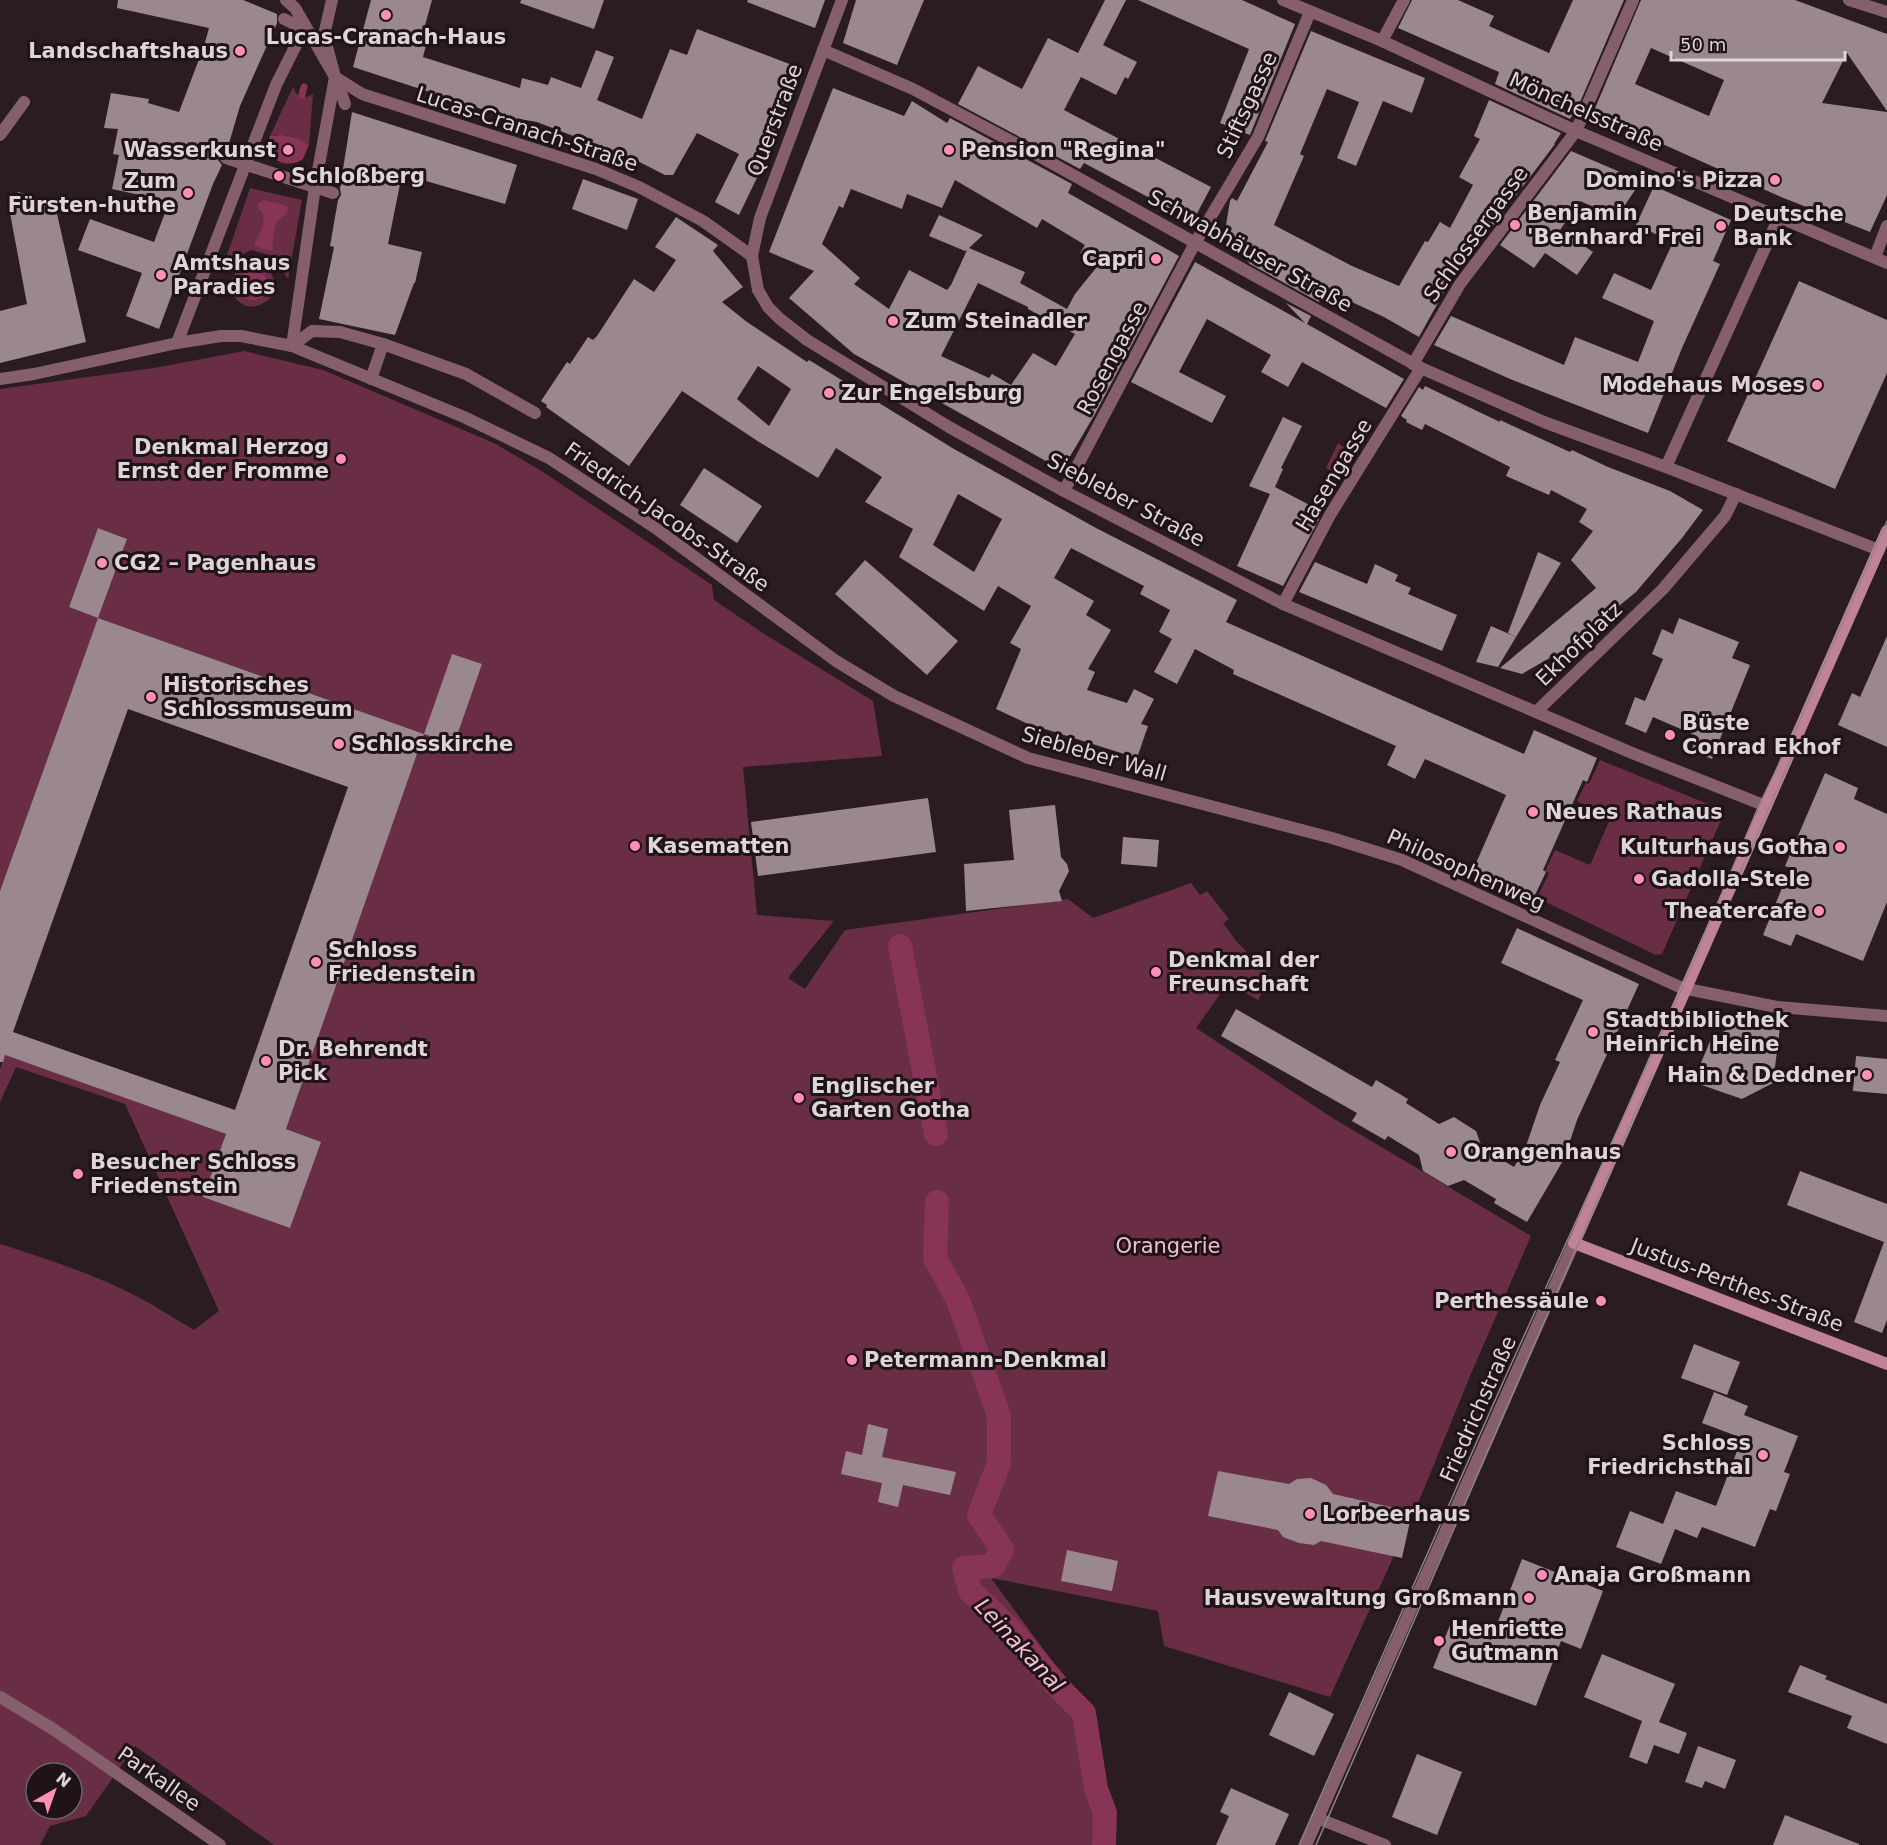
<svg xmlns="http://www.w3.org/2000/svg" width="1887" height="1845" font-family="'DejaVu Sans',sans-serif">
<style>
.green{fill:#692e46;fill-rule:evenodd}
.water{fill:#873457}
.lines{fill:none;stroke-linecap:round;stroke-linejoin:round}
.stream{stroke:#873457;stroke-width:7}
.canal{stroke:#873457;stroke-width:24}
.building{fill:#9a888e;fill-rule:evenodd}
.street{stroke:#865f6d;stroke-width:12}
.secondary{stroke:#c08298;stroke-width:12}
.tram{stroke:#908589;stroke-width:1.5}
.poi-dot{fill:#ff8eb9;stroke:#201318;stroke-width:2}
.labels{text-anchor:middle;stroke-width:6;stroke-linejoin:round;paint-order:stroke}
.poi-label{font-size:21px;font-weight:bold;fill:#ded5d8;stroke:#201318;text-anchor:start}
.street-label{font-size:21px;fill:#ded5d8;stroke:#201318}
.park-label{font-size:21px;fill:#f0bfd0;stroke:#201318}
.water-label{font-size:22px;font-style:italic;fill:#f3c2d2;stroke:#201318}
</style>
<rect width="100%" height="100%" fill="#2a1c21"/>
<g class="green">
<path d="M293,87c3,10 11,13 20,7l-4,51c-12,-9 -24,-12 -39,-9z"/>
<path d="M250,188l52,12 -14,79 -15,-23 -22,-6 -27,14z"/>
<path d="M252,262c18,3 26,16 21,33 -17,20 -40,13 -43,-13l8,-14zM251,270l16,20c-8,12 -24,11 -29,-3l6,-14z"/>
<path d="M244,351l79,19 171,73 49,29 169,113 2,15 52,35 107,66 9,55 -139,11 14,148 77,6 -46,57 17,11 40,-59 223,-31 25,19 98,-35 9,12 7,-4 22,28 -6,4 14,19 34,34 -13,24 -30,-17 -32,45 135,89 200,119 -58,133 -52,127 -91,201 -166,-51 -6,-35 -167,-33 97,132 23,98 -5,37h-832l-139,-99 -49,70 -36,10 -10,19h-40v-601c47,15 94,30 138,53 19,10 37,22 56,33l25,-19 -94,-207 -109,-37 -16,35v-33l5,-14 221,79 -22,63 86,31 30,-86 -34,-13 138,-395 -326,-116 -98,273v-502l154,-21zM98,528l29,11 -29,79 -29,-11zM36,1773h36v36h-36z"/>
<path d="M1338,443l16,12 -11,23 -17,-10z"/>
<path d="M1600,760l118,48 4,10 -60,136 -6,1 -119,-57 12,-25 -4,-2 10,-21 35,15 21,-48 -34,-16 9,-18 3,1z"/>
</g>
<g class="water">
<path d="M283,135l15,3 11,7 -6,14c-17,12 -42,-1 -33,-23z"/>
<path d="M264,200l21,5 3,3 -1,6c-17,8 -12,21 -15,37l-18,-5c4,-13 13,-20 8,-35l-3,-1 -1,-7z"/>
<circle cx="253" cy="285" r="15"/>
</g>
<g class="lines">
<path class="stream" d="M302,95l2,-8"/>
<g class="canal">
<path d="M900,946l36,188"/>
<path d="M937,1202l-2,56 23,42 41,116v47l-20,52 23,34 -9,17 -29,2 6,23 41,39 48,58 25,25 12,76 9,24 -1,32"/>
</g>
</g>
<g class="building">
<path d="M118,0h125l34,14v9l-37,83 -13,44 -6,2 -3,3v5l4,5 -9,19 -54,145 -33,-13 16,-43 -64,-23 12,-31 64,23 14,-37 -19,-8 -37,-8 7,-34 -6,-1 5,-25 -14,-1 7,-35 38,6 -1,4 31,9 25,-66 5,-18 -92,-20z"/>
<path d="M371,0h61l-10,36 6,2 -5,19 97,31 2,-10 26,7 3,-8 30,11 15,-38 18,7 -17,43 45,19 28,-70 17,6 10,-26 103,39 -34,91 -27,56 -24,-13 24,-48 -42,-21 -24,42h-8l-51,-26 -2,2 -75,-29 -34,-6 -150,-49z"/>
<path d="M521,0h83l-10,29 -74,-26z"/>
<path d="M748,0h77l-10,28 -68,-26z"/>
<path d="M856,0h68l-27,65 -54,-22z"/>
<path d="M1105,0h21l-23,45 34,17 -9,17 -3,-2 -9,18 -35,-18 -17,33 147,77 -18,34 -109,-58 -4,6 -122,-65 20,-38 44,23 26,-51 30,15z"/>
<path d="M1138,0h104l53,24 -45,111 -30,-12 29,-74z"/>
<path d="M1412,0h46l36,16 -5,10 60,27 24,-53h51l-46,107 -8,12 -75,-35 4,-12 -101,-44z"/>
<path d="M1641,0h154l92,34v77l-40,-58 -25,50 65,9v83l-17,37 -89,-35 -188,-84zM1651,48l73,32 -15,36 -74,-32z"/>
<path d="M1311,31l114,47 -13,35 -29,-12 -27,65 -19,-8 22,-56 -32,-13 -27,65 4,2 -30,69 78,41 47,20 26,-45 3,1 12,-20 10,6 23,-43 -14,-8 21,-38 -6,-3 15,-36 72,33 -7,11h1l-69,91 -3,3 -7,-4 -57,103 -35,-20 -58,-27 -7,12 -69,-38 -22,-24 -3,-9 5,-30 2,-3 5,3 31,-59 -3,-1z"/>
<path d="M833,88l71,28 8,-15 35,22 3,-5 122,66 -4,9 111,63 -84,158 -33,56 -208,-116 -65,-56 25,-27 -45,-19zM955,180l82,48 5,-9 43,26 -5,8 9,5 -3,4 10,6 -21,26 -8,15 -47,-26 5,-11 -56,-24 14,-13 -44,-20 -10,21 36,15 2,-1 -16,35 -4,5 -38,-20 -20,39 -35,-25 6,-6 -38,-34 17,-38 4,2 8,-19 51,20 5,-15 35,14zM978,283l50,24v2l47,25 -19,32 -23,-13 -22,32 -19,-11 -3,4 -48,-22z"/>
<path d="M352,112l165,53 -12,39 -103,-30 -14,70 34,8 -7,31h-1l-19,52 -76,-16 15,-72 -4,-1 8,-46 3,-5 -1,-7z"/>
<path d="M1571,151l70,30 -24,36 -37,-16 -20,29 33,22 -16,23 -32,-22 -11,15 -34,-23z"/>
<path d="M583,179l55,20 -11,31 -55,-21z"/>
<path d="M1654,186l77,34 -18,41 7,3 -38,84 -34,85 -138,-54 -76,-34 17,-29 113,49 11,-28 63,25 16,-41 -52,-23 12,-25 37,17 22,-48 -37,-17z"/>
<path d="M19,192l36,13 31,137 -86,21v-52l27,-7 -20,-107z"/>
<path d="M676,217l42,28 -5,6 30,36 -21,15 25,20 60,40 2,-2 145,89 142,79 141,72 -11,22 298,132 10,-24 63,28 -10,24 -4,-2 -40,90 3,2 -12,25 -61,-27 33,-75 -81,-36 -10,20 -28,-14 9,-19 -163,-72 1,-4 -39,-21 -18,35 -23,-12 18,-33 -13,-7 11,-22 -30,-16 4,-8 -73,-38 -17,30 40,23 -8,14 25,15 -23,39 7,3 -8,18 40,13 7,-14 20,10 -13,25 7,2 -11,32 -111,-35 -30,-14 25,-60 -11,-6 21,-37 -33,-20 -14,25 -85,-54 14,-28 -48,-27 17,-25 -46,-29 -18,30 -59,-36 -77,-51 -53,75 -83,-59 1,-2 -6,-4 26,-39 3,2 18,-27 5,3 4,-4 37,-57 20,13 22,-32 -21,-13zM758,366l33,23 -22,37 -32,-27zM958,494l44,25 -28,53 -41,-27z"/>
<path d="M1195,262l110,61 -19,-20 25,13 -4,8 97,55 -18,29 -84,-46 -14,25 -27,-15 10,-17 -64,-36 -28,53 47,24 -14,27 -81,-41z"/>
<path d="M1799,281l88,39v53l-52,116 -108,-48z"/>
<path d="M1425,386l75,36v-2l70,32 2,-2 36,17 62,24 33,19 -21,28 -46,54 -69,56 -45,26 -22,-6 96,-80 -25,-28 22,-29 -14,-9 8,-13 -36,-19 -2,5 -43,-19 4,-9 -85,-43 -3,6 -16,-8 1,-2 -6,-4 18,-29 4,3z"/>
<path d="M1283,417l19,9 -21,42 2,1 -8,18 48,25 -40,74 -46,-20 33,-72 -21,-8z"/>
<path d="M704,468l58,38 -25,37 -57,-38z"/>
<path d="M98,528l29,11 -29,79 -29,-11z"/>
<path d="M1538,552l23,11 -45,74 -8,-4z"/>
<path d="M865,560l93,81 -31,34 -92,-81z"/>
<path d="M1315,562l52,22 8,-20 23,11 -3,6 16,7 -3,6 49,21 -15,36 -143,-59z"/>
<path d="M98,618l326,116 -138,395 35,13 -31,86 -87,-31 23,-63 -221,-79 -2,7h-3v-171zM128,709l220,78 -113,323 -222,-78z"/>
<path d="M1679,618l60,24 -7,16 18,7 -38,94 -21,-8 6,-15 -44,-19 -7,16 -21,-9 10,-27 10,4 18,-42 -11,-5 10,-25 11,5z"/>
<path d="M1491,626l25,11 -18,30 -22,-5z"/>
<path d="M1887,636v111l-49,-22 14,-32 8,4z"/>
<path d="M452,654l30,10 -28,80 -30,-10z"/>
<path d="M1825,773l33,15 -4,11 33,15v88l-24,59 -67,-27 -5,12 -28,-11 27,-67 -5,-2z"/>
<path d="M928,798l8,54 -178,24 -7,-54z"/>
<path d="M1055,805l6,52 6,7 2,7 -10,20 3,10 -96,10 -2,-47 50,-4 -5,-50z"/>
<path d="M1123,837l36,3 -2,27 -36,-3z"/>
<path d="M1517,928l122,56 -62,136 -13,39 -37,63 -33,-19 2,-4 -32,-19 -16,6 -25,-15 -4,-16 -31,-19 -3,4 -33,-19 5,-8 -136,-77 15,-27 136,78 4,-7 32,19 -2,4 33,21 15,-7 22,14 6,17 32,19 11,-18 15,-44 20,-43 -5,-2 28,-60 -82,-37z"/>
<path d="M1740,1022l40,5 -7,56 -31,16 -49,-17 18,-43z"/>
<path d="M1856,1056l31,3v35l-34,-3z"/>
<path d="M1800,1171l87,33v116l-5,13 -28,-11 30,-80 -97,-37z"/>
<path d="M1694,1344l46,18 -13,33 -46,-17z"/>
<path d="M1714,1392l34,14 -4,9 54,21 -14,36 6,2 -14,37 -6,-2 -15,38 -53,-20 -5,11 -22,-9 -14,35 -45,-17 14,-36 33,13 13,-33 40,15 26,-68 -40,-15z"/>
<path d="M868,1424l20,5 -6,28 74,15 -6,23 -47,-10 -5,22 -20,-5 4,-19 -41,-9 5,-23 16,4z"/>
<path d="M1218,1471l71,13 8,-5 14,-1 15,7 7,9 79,18 -10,46 -81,-17 -7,4 -15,-2 -16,-6 -5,-7 -70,-14z"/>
<path d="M1067,1550l51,11 -6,30 -51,-10z"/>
<path d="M1522,1559l81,32 -22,58 -20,-8 -25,65 -103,-38 17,-43 41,15z"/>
<path d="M1602,1654l73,30 -16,38 28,11 -8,21 -25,-9 -7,19 -18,-7 13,-36 -58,-24z"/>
<path d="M1800,1665l27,11 -2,3 62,25v40l-40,-16 5,-12 -64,-24z"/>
<path d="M1289,1692l45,22 -20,42 -45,-21z"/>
<path d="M1698,1746l38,14 -11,29 -20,-8 -3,7 -17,-6z"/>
<path d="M1417,1754l45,18 -25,63 -45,-18z"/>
<path d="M1231,1788l58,26 -14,31h-59l13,-29 -9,-4z"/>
<path d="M1785,1815l74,29v1h-86z"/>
</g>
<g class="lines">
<g class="street">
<path d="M286,0l9,8 40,69 27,17 234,75 43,18 64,34 49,35"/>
<path d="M842,0l-82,218 -8,38 6,34 10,17 12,12 27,21 142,87 115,64 219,113 349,149 134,53"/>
<path d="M1283,0l99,41 194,90 311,132"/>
<path d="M1849,0l38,12"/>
<path d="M284,19l24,12"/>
<path d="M1382,41l22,-41"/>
<path d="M823,50l90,39 124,66 384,213 123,54 122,45 213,83"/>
<path d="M336,78l9,26"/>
<path d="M0,135l24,-33"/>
<path d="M226,158l107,35"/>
<path d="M1875,257l12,-31"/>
<path d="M177,343l99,-258 22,-44 11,-9"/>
<path d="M383,344l83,30 69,39"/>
<path d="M292,346l23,-159 20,-110 -11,-42 8,-35"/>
<path d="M292,346l20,-15 28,1 43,12 -12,35"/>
<path d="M1413,364l47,-80 116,-153 57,-131"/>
<path d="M0,379l34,-5 143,-31 44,-7h20l51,10 172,71 85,41 105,69 182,134 58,35 134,62 304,80 70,22 280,128 95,19 110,9"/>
<path d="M1666,467l113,-250"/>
<path d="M1064,491l131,-248 63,-106 52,-125"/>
<path d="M1283,604l47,-89 91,-147"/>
<path d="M1536,712l127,-123 62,-73 11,-22"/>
<path d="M0,1697l53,32 167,116"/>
<path d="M1317,1818l68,27"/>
<path d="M1306,1845l268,-602"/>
</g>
<path class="secondary" d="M1887,531l-313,712 313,121"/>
<g class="tram">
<path d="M1737,880l55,-124"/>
<path d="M1299,1845l205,-465 178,-392 78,-185 33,-67 94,-215"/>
<path d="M1316,1845l336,-770"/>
</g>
</g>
<g class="poi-dot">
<circle cx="386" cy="15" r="6"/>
<circle cx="240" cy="51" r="6"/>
<circle cx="288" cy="150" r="6"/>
<circle cx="949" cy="150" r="6"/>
<circle cx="279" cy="176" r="6"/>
<circle cx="1775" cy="180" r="6"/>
<circle cx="188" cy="193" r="6"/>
<circle cx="1515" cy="225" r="6"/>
<circle cx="1721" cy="226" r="6"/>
<circle cx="1156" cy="259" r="6"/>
<circle cx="161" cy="275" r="6"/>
<circle cx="893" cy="321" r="6"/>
<circle cx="1817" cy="385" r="6"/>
<circle cx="829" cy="393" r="6"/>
<circle cx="341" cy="459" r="6"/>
<circle cx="102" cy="563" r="6"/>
<circle cx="151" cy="697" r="6"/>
<circle cx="1670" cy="735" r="6"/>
<circle cx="339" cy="744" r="6"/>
<circle cx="1533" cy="812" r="6"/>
<circle cx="635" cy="846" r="6"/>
<circle cx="1840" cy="847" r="6"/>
<circle cx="1639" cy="879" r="6"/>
<circle cx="1819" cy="911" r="6"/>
<circle cx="316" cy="962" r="6"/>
<circle cx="1156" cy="972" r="6"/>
<circle cx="1593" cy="1032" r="6"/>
<circle cx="266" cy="1061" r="6"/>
<circle cx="1867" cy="1075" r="6"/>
<circle cx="799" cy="1098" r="6"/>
<circle cx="1451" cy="1152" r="6"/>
<circle cx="78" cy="1174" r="6"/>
<circle cx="1601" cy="1301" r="6"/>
<circle cx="852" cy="1360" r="6"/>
<circle cx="1763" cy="1455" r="6"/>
<circle cx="1310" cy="1514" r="6"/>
<circle cx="1542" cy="1575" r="6"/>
<circle cx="1529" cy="1598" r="6"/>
<circle cx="1439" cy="1641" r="6"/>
</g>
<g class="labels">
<g class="poi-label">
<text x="386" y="44" text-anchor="middle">Lucas-Cranach-Haus</text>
<text x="228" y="58" text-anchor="end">Landschaftshaus</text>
<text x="276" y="157" text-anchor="end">Wasserkunst</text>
<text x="961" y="157">Pension "Regina"</text>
<text x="291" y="183">Schloßberg</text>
<text x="1763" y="187" text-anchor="end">Domino's Pizza</text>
<text x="176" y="188" text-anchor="end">Zum<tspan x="176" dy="24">Fürsten-huthe</tspan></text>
<text x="1527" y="220">Benjamin<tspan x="1527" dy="24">'Bernhard' Frei</tspan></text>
<text x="1733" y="221">Deutsche<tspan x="1733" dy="24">Bank</tspan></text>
<text x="1144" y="266" text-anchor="end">Capri</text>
<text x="173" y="270">Amtshaus<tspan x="173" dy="24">Paradies</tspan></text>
<text x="905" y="328">Zum Steinadler</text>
<text x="1805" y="392" text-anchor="end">Modehaus Moses</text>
<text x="841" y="400">Zur Engelsburg</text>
<text x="329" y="454" text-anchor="end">Denkmal Herzog<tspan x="329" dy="24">Ernst der Fromme</tspan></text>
<text x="114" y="570">CG2 – Pagenhaus</text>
<text x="163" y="692">Historisches<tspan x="163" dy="24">Schlossmuseum</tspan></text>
<text x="1682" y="730">Büste<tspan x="1682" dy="24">Conrad Ekhof</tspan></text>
<text x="351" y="751">Schlosskirche</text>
<text x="1545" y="819">Neues Rathaus</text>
<text x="647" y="853">Kasematten</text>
<text x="1828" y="854" text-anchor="end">Kulturhaus Gotha</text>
<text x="1651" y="886">Gadolla-Stele</text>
<text x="1807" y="918" text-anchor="end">Theatercafe</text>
<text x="328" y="957">Schloss<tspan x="328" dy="24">Friedenstein</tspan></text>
<text x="1168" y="967">Denkmal der<tspan x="1168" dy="24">Freunschaft</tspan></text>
<text x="1605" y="1027">Stadtbibliothek<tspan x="1605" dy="24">Heinrich Heine</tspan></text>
<text x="278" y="1056">Dr. Behrendt<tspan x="278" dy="24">Pick</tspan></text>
<text x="1855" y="1082" text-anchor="end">Hain &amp; Deddner</text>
<text x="811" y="1093">Englischer<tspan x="811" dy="24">Garten Gotha</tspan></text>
<text x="1463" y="1159">Orangenhaus</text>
<text x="90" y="1169">Besucher Schloss<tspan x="90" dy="24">Friedenstein</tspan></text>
<text x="1589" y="1308" text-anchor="end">Perthessäule</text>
<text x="864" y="1367">Petermann-Denkmal</text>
<text x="1751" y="1450" text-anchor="end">Schloss<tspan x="1751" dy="24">Friedrichsthal</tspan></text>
<text x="1322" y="1521">Lorbeerhaus</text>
<text x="1554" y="1582">Anaja Großmann</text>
<text x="1517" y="1605" text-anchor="end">Hausvewaltung Großmann</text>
<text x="1451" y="1636">Henriette<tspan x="1451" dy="24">Gutmann</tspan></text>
</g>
<g class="street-label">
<text transform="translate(1247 105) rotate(-65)" y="7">Stiftsgasse</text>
<text transform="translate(1586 112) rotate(24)" y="7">Mönchelsstraße</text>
<text transform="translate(775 120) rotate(-69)" y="7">Querstraße</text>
<text transform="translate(527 129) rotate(18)" y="7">Lucas-Cranach-Straße</text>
<text transform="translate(1476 234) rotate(-54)" y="7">Schlossergasse</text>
<text transform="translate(1250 251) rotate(29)" y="7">Schwabhäuser Straße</text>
<text transform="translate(1112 358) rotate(-62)" y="7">Rosengasse</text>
<text transform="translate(1334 475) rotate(-59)" y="7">Hasengasse</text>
<text transform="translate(1126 500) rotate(28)" y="7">Siebleber Straße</text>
<text transform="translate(667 517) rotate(35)" y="7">Friedrich-Jacobs-Straße</text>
<text transform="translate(1579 644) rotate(-44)" y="7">Ekhofplatz</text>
<text transform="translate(1094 754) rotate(16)" y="7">Siebleber Wall</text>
<text transform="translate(1466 870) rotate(24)" y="7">Philosophenweg</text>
<text transform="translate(1737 1285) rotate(21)" y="7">Justus-Perthes-Straße</text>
<text transform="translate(1478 1409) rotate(-66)" y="7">Friedrichstraße</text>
<text transform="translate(159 1779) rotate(35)" y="7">Parkallee</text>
</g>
<g class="park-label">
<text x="1168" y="1253">Orangerie</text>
</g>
<g class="water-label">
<text transform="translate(1020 1645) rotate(47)" y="8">Leinakanal</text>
</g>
</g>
<g transform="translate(54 1791) rotate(40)"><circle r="28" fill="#201318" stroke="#6c6165" stroke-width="1.5"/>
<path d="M0-4.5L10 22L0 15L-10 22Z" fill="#ff8eb9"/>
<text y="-9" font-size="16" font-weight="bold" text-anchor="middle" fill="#ded5d8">N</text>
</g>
<path d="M1671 51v9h174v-9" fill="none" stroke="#ded5d8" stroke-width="3"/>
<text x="1680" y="51" font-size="18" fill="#ded5d8" stroke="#201318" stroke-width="4.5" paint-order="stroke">50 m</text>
</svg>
